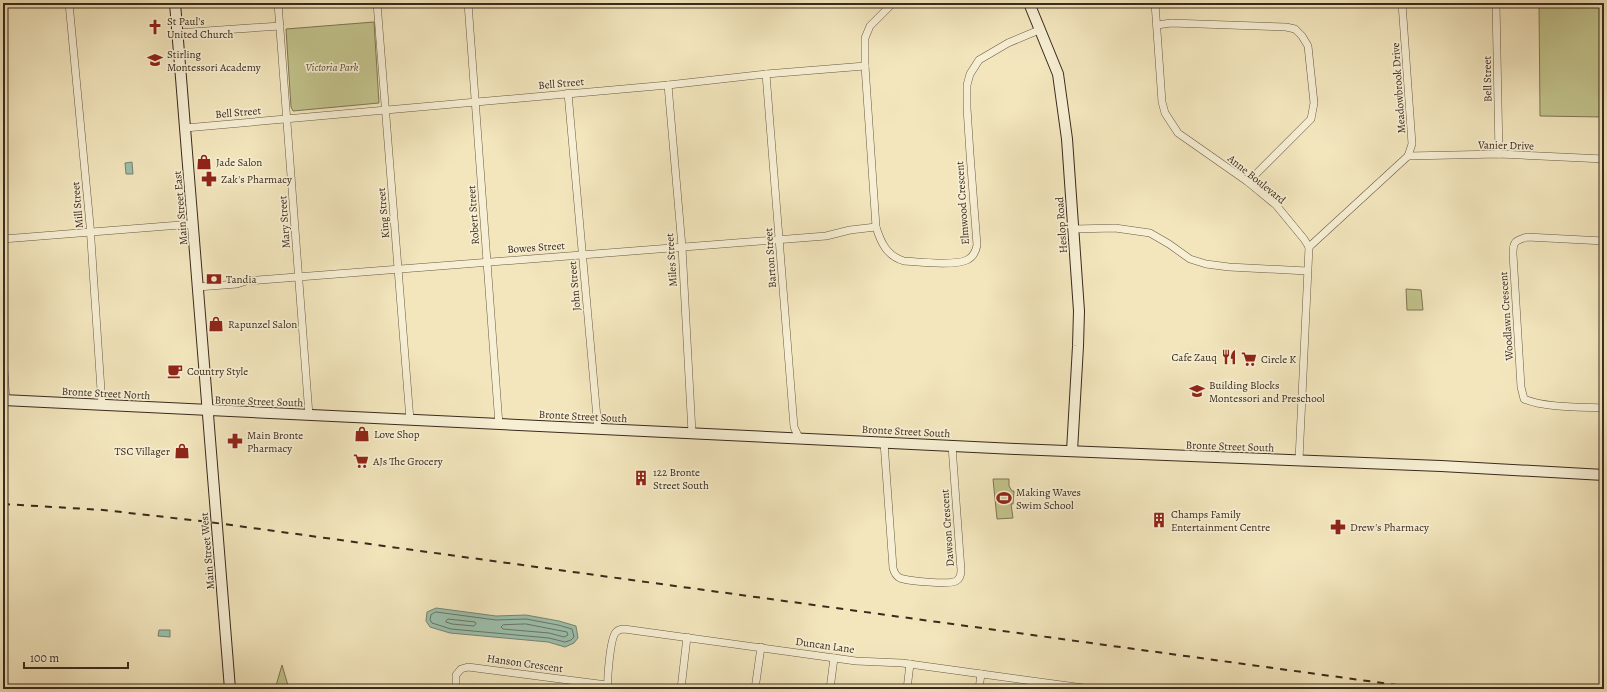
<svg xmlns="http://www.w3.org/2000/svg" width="1607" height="692" font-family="Alegreya,serif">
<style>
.green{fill:#c2c38c;stroke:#7e7654}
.water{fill:#9cc0ad;stroke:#758473}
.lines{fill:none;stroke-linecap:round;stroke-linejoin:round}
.shore{stroke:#6b7564;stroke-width:1}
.street-casing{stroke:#685944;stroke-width:8}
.secondary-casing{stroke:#3a2a1b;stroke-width:12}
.street{stroke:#f7efd4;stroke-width:7}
.secondary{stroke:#f7efd4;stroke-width:10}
.rail{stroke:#3a2a1b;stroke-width:2;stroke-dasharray:7 7;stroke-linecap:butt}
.labels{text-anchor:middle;stroke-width:3.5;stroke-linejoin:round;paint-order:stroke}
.poi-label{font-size:11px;fill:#3a2a1b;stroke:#f7efd4;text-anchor:start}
.park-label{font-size:11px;font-style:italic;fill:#5c5037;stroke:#f7efd4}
.street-label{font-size:11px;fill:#3a2a1b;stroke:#f7efd4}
</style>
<rect width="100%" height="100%" fill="#f3e6bd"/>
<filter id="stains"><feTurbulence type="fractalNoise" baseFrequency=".005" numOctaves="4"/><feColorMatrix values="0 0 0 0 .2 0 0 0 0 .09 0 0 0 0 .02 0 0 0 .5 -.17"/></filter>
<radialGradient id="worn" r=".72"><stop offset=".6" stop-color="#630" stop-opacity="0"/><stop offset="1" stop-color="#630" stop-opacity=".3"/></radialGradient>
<g class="green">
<path d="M1539,3h65v114l-64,-1z"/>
<path d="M374,22l5,81 -86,8 -2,-4 -5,-78z"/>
<path d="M1406,289l15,1 2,20h-16z"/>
<path d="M993,479h16v7l3,5h2l-1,13h-2l2,14 -16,1z"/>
<path d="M282,665l7,24h-14z"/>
</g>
<g class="water">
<path d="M132,162l1,12h-7l-1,-11z"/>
<path d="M436,608l60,8 30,-1 33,6 17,5 2,12 -4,5 -9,4 -17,-5 -98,-9 -20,-6 -4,-6 1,-9z"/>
<path d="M159,630h11v7l-12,-1z"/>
</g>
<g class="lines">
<g class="shore">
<path d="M436,612l60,8 30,-1 32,6 14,4 2,8 -3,3 -6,2 -16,-4 -98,-9 -19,-6 -2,-3 1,-5z"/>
<path d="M448,619l27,3 1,2 -2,2 -22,-2 -6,-2z"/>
<path d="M526,624l41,8 1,3 -4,2 -15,-4 -46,-4 -2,-2 2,-2z"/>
</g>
<g class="street-casing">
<g id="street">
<path d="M69,3l21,222 12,180"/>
<path d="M278,3l31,412"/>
<path d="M377,3l33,417"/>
<path d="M468,3l31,422"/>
<path d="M893,3l-23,23 -5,12v28l11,161c5,16 11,29 28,34 15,1 51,5 63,-1 6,-3 9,-9 10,-15l-7,-91 -3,-46v-23l3,-11 9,-14 29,-17 31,-13"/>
<path d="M1155,3l7,99 3,11 13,20 70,49 28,23 28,34 5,8 -10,213"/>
<path d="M1496,3l3,151"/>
<path d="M3,4l8,-1"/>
<path d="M1157,25l14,-2 115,4 9,2 7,7 6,10 6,57 -3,16 -63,63"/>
<path d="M177,33l103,-7"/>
<path d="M766,74l28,353 5,11"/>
<path d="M668,85l14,162 10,186"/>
<path d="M568,93l30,336"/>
<path d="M185,128l483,-43 98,-11 99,-8"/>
<path d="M1408,156l91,-2 105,5"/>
<path d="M1074,229l41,-1 35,5 19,11 21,15 16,5 23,3 78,4"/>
<path d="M3,239l190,-15"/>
<path d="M1604,241l-77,-4c-12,4 -14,4 -14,17l8,133 3,12c20,9 58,8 80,9"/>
<path d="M1309,247l99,-91 4,-12 -10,-141"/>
<path d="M198,287l39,-3 9,-3 580,-45 24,-6 26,-3"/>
<path d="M3,355l3,45"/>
<path d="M884,442l9,126c1,4 3,8 7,10 7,3 50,7 56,3 4,-2 5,-7 5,-11l-9,-124"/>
<path d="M456,689v-14l5,-6 7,-2 139,18"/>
<path d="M608,689c-1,-9 2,-51 8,-57 2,-2 5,-3 8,-3l232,32 46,2 189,26"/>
<path d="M681,689l6,-52"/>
<path d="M755,689l6,-42"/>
<path d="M830,689l4,-31"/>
<path d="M907,689l3,-25"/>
<path d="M979,689l2,-15"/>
</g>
</g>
<g class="secondary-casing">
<g id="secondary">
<path d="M175,3l55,686"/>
<path d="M1029,3l29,71 9,65 12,172 -1,35 -6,105"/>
<path d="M3,400l1012,49 426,17 163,9"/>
</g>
</g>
<use href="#street" class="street"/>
<use href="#secondary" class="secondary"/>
<path class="rail" d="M3,504l100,6 106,12 1217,167"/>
</g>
<defs>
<g id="church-bare" transform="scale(1.2)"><path d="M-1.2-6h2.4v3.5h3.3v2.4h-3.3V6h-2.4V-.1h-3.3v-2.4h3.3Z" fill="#8f2418" stroke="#f7efd4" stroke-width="2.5" paint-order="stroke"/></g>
<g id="school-bare" transform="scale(1.2)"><path d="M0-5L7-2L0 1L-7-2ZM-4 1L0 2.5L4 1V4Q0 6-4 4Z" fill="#8f2418" stroke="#f7efd4" stroke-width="2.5" paint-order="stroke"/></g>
<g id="shop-bare" transform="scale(1.2)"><path d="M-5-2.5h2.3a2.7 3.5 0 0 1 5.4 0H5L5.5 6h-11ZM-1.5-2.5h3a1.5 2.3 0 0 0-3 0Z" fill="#8f2418" stroke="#f7efd4" stroke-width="2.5" paint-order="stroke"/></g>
<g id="pharmacy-bare" transform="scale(1.2)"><path d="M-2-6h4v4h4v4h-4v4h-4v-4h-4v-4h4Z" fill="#8f2418" stroke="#f7efd4" stroke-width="2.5" paint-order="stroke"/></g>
<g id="bank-bare" transform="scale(1.2)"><path d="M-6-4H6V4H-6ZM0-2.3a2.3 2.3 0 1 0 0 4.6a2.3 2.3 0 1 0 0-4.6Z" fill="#8f2418" stroke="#f7efd4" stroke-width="2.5" paint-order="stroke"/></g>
<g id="restaurant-bare" transform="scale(1.2)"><path d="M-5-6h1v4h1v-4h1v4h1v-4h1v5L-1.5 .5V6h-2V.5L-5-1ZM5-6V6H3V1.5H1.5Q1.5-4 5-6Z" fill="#8f2418" stroke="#f7efd4" stroke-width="2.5" paint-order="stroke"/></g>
<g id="supermarket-bare" transform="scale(1.2)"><path d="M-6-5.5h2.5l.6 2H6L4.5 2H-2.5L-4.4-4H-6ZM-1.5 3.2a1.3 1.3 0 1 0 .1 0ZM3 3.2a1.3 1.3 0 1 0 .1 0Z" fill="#8f2418" stroke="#f7efd4" stroke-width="2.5" paint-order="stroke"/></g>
<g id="cafe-bare" transform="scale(1.2)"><path d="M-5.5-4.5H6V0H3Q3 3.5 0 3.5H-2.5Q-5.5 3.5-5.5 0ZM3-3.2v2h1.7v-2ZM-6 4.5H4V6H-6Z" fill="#8f2418" stroke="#f7efd4" stroke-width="2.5" paint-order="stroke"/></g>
<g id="building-bare" transform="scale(1.2)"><path d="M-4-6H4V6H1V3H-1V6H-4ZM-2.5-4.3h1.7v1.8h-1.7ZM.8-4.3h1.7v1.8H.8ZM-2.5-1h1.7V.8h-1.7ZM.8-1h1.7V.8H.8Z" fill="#8f2418" stroke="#f7efd4" stroke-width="2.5" paint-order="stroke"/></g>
<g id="stadium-bare" transform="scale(1.2)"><path d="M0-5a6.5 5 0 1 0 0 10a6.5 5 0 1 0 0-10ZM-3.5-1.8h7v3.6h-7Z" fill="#8f2418" stroke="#f7efd4" stroke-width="2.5" paint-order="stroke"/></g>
</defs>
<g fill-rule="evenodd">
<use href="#church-bare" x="155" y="27"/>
<use href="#school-bare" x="155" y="60"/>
<use href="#shop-bare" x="204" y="162"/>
<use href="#pharmacy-bare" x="209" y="179"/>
<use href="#bank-bare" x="214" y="279"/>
<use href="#shop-bare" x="216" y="324"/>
<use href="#restaurant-bare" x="1229" y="357"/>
<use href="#supermarket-bare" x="1249" y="359"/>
<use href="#cafe-bare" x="175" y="371"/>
<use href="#school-bare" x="1197" y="391"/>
<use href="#shop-bare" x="362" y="434"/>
<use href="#pharmacy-bare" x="235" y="441"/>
<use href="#shop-bare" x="182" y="451"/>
<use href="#supermarket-bare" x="361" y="461"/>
<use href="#building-bare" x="641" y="478"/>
<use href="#stadium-bare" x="1004" y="498"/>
<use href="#building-bare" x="1159" y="520"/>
<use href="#pharmacy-bare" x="1338" y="527"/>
</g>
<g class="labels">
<g class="poi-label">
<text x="167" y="25">St Paul's<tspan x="167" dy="13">United Church</tspan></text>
<text x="167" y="58">Stirling<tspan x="167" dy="13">Montessori Academy</tspan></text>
<text x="216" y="166">Jade Salon</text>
<text x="221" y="183">Zak's Pharmacy</text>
<text x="226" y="283">Tandia</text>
<text x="228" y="328">Rapunzel Salon</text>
<text x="1217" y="361" text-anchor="end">Cafe Zauq</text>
<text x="1261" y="363">Circle K</text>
<text x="187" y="375">Country Style</text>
<text x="1209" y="389">Building Blocks<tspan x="1209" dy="13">Montessori and Preschool</tspan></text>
<text x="374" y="438">Love Shop</text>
<text x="247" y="439">Main Bronte<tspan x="247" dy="13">Pharmacy</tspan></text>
<text x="170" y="455" text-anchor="end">TSC Villager</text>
<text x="373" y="465">AJs The Grocery</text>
<text x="653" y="476">122 Bronte<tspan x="653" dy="13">Street South</tspan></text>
<text x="1016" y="496">Making Waves<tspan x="1016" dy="13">Swim School</tspan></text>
<text x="1171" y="518">Champs Family<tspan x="1171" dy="13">Entertainment Centre</tspan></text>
<text x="1350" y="531">Drew's Pharmacy</text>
</g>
<g class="park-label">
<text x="332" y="71">Victoria Park</text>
</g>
<g class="street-label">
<text transform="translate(1487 79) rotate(-91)" y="4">Bell Street</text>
<text transform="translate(561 83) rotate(-5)" y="4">Bell Street</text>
<text transform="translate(1398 88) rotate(-94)" y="4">Meadowbrook Drive</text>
<text transform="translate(238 112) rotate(-5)" y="4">Bell Street</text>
<text transform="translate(1506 145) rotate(1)" y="4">Vanier Drive</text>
<text transform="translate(1257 179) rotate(39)" y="4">Anne Boulevard</text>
<text transform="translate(962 203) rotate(-94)" y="4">Elmwood Crescent</text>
<text transform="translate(77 205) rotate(-95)" y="4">Mill Street</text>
<text transform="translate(180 208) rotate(-95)" y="4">Main Street East</text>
<text transform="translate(383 213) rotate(-95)" y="4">King Street</text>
<text transform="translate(473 215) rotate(-94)" y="4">Robert Street</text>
<text transform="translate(284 222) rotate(-94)" y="4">Mary Street</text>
<text transform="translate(1061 225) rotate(-94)" y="4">Heslop Road</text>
<text transform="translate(536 247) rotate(-4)" y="4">Bowes Street</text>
<text transform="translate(770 258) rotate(-94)" y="4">Barton Street</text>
<text transform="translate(671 260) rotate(-94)" y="4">Miles Street</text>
<text transform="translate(574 286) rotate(-95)" y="4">John Street</text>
<text transform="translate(1506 316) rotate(-94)" y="4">Woodlawn Crescent</text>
<text transform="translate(106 393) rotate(3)" y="4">Bronte Street North</text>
<text transform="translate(259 401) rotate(2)" y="4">Bronte Street South</text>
<text transform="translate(583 416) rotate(3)" y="4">Bronte Street South</text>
<text transform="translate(906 431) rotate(3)" y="4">Bronte Street South</text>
<text transform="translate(1230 446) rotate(2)" y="4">Bronte Street South</text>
<text transform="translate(947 528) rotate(-94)" y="4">Dawson Crescent</text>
<text transform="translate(207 551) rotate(-95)" y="4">Main Street West</text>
<text transform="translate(825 645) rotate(8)" y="4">Duncan Lane</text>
<text transform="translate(525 663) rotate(8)" y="4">Hanson Crescent</text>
</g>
</g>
<rect width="1607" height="692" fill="none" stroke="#f3e6bd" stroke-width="16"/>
<rect x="4" y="4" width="1599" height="684" fill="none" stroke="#3a2a1b" stroke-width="2"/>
<rect x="8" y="8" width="1591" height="676" fill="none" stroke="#3a2a1b"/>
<path d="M24 662v6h104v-6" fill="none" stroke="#3a2a1b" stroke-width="2"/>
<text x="30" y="662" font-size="12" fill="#3a2a1b" stroke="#f7efd4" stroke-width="3" paint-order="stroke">100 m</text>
<rect width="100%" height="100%" filter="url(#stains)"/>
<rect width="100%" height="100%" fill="url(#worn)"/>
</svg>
